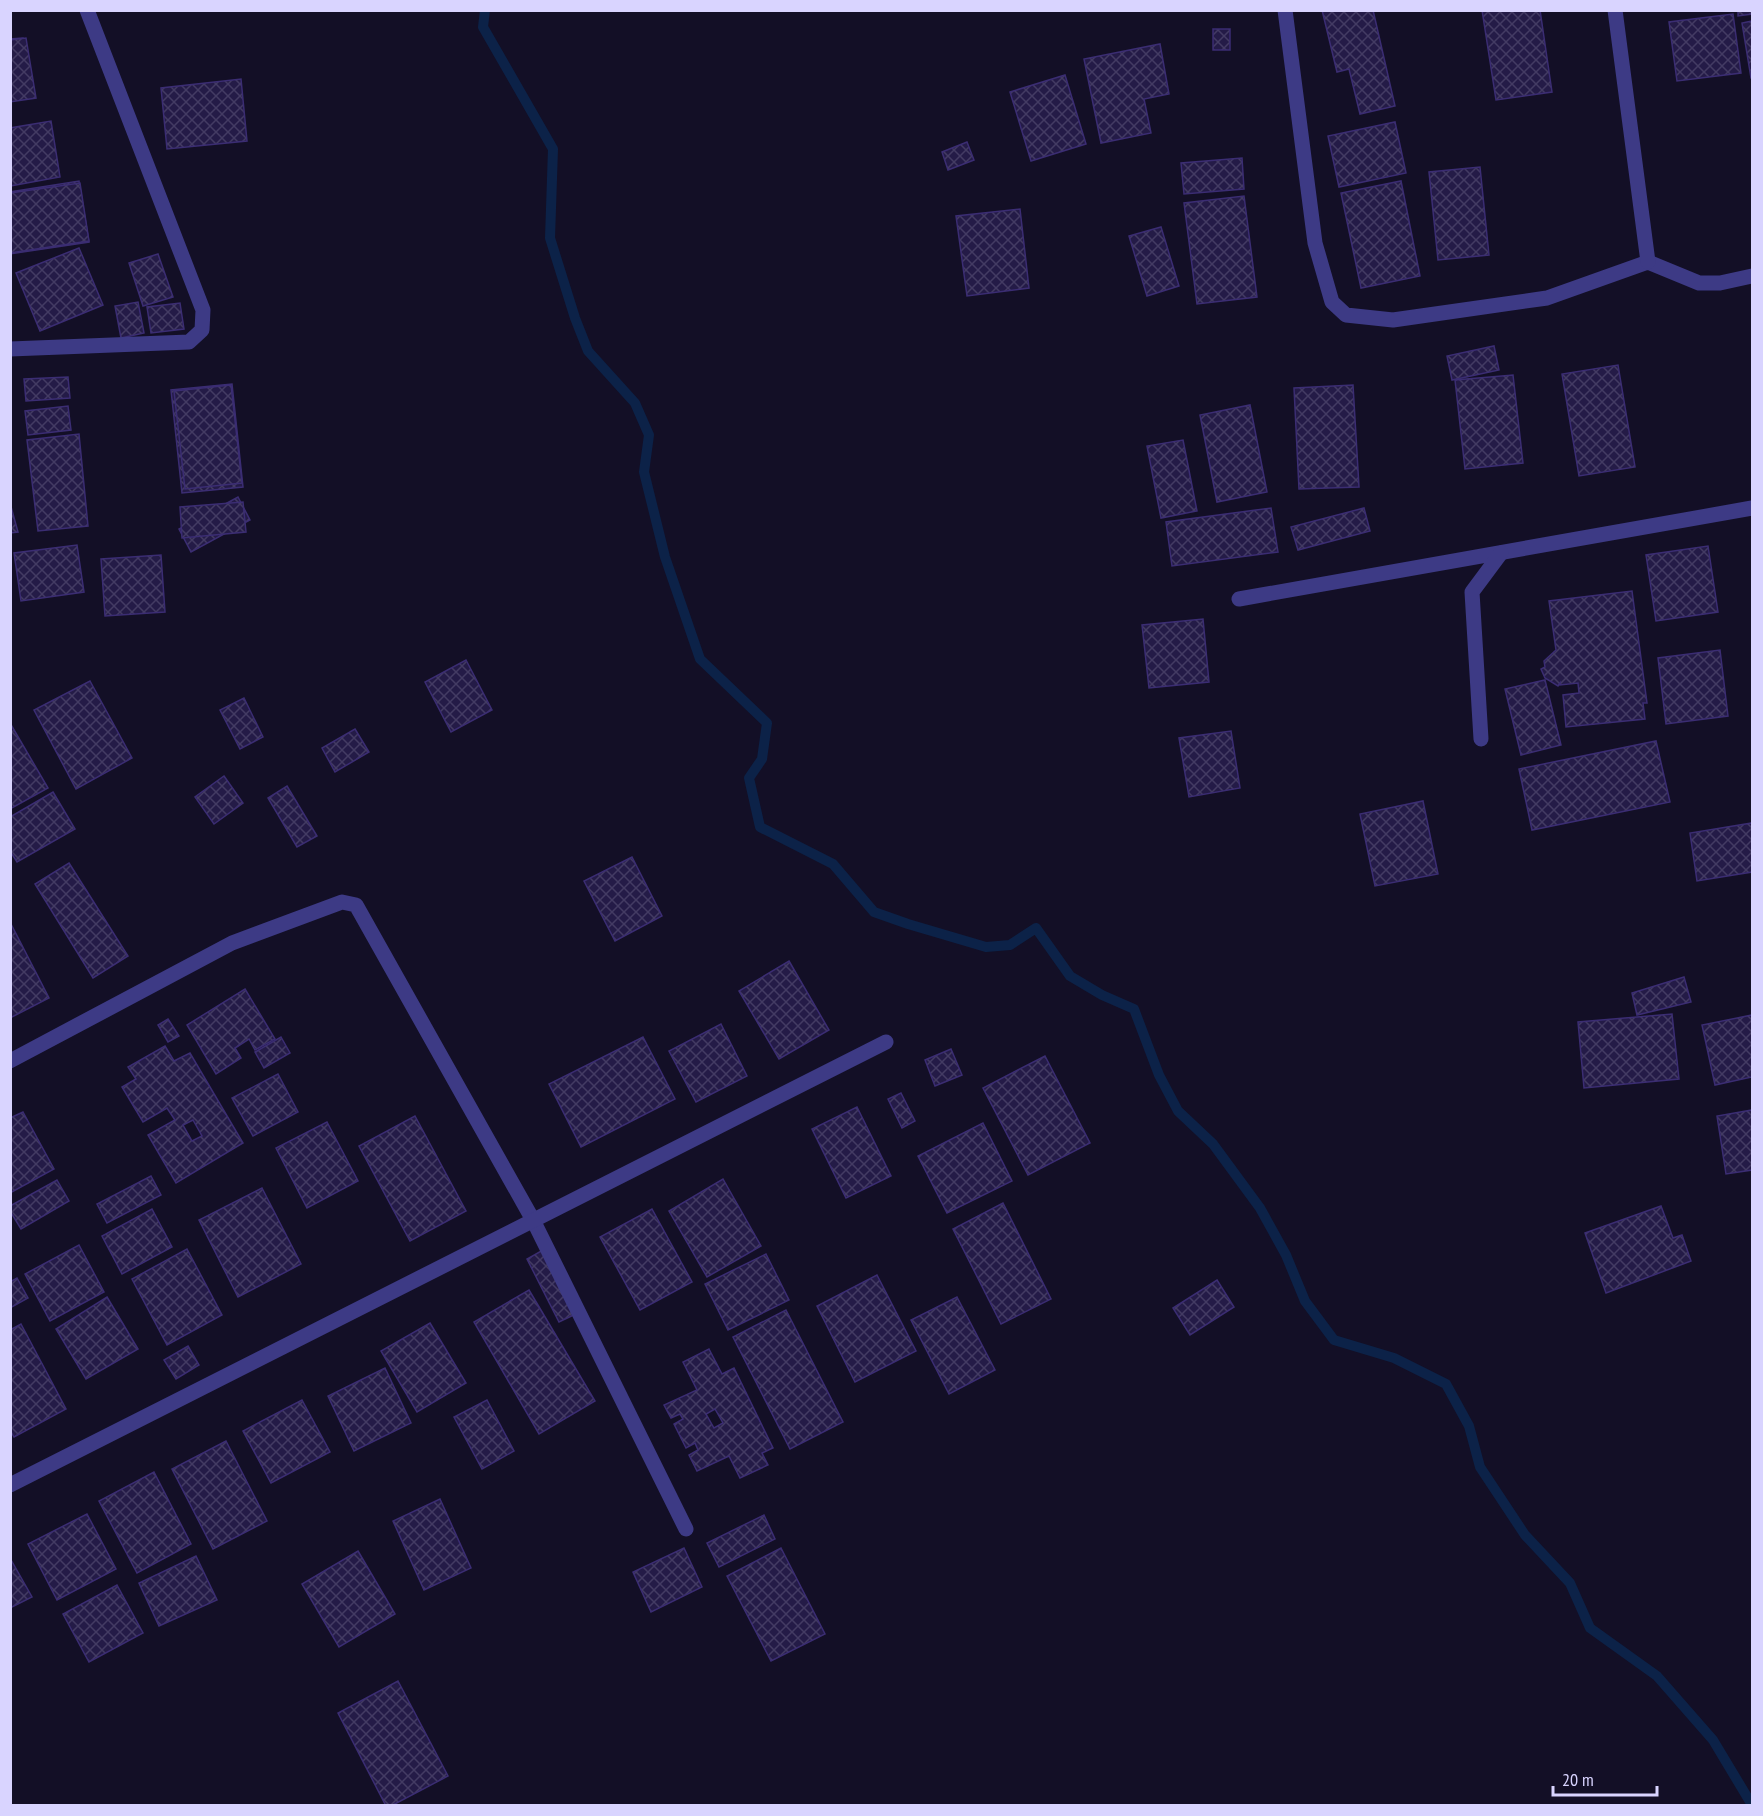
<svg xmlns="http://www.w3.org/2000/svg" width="1763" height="1816" font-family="'PT Sans Narrow',sans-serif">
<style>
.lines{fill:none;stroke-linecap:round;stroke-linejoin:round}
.stream{stroke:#0c2248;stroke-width:10}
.building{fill:url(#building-cross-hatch);stroke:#3b2d73;stroke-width:1.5;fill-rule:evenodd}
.street{stroke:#3d3a85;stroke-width:15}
</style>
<defs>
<pattern id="building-cross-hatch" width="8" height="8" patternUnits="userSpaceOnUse" patternTransform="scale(1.5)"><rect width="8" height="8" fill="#241b47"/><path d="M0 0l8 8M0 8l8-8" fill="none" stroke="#433b63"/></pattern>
</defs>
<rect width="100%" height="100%" fill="#130f26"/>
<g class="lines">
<path class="stream" d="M485,10l-2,17 70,122 -3,89 25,80 13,33 47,52 14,32 -5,37 21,85 35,102 67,64 -5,36 -13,19 11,49 73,37 41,48 34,12 78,23 24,-2 26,-17 34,48 32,19 32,14 25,66 19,36 35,33 47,64 26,47 19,46 29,39 60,18 52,26 23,42 11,41 45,68 45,48 20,45 67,48 56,64 39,65"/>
</g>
<g class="building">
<path d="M1322,10h51l22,96 -35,8 -11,-45 -12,3z"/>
<path d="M1482,10h58l12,82 -56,8z"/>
<path d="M1738,10h14v4l-14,2z"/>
<path d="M1733,14l8,59 -64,8 -8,-59z"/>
<path d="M1752,21v57h-1l-9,-55z"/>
<rect x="1213" y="29" width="17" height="21"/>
<path d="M23,38l6,60 -19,2v-61z"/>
<path d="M26,38l10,60 -26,4v-62z"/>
<path d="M1160,44l9,50 -25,5 7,34 -50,10 -17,-84z"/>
<path d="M1065,75l21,69 -55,17 -21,-69z"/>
<path d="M241,79l6,62 -80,8 -6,-61z"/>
<path d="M51,121l9,56 -50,9v-58z"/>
<path d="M1395,122l11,51 -67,14 -11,-51z"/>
<path d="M967,142l7,18 -26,10 -6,-18z"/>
<path d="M1242,158l2,31 -60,5 -3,-31z"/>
<path d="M1480,167l9,88 -51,5 -9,-88z"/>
<path d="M79,181l10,61 -79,12v-62z"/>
<path d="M1401,181l19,95 -59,12 -20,-95z"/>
<path d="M80,183l9,58 -79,12v-60z"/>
<path d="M1244,196l13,101 -60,7 -13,-101z"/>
<path d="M1020,209l9,79 -62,8 -11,-80z"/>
<path d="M1161,227l18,59 -32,10 -18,-60z"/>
<path d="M79,248l24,57 -63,26 -24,-58z"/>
<path d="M158,254l15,43 -30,9 -14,-43z"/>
<path d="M138,302l6,31 -23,5 -6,-32z"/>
<path d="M180,303l4,26 -33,4 -4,-26z"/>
<path d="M1494,346l5,24 -47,10 -5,-24z"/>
<path d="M1618,365l17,102 -56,9 -17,-102z"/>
<path d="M1513,375l10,88 -58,6 -10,-89z"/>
<path d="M68,377l2,21 -44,3 -2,-22z"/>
<path d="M232,384l11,103 -61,6 -11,-103z"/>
<path d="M231,385l11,98 -57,6 -11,-98z"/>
<path d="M1353,385l6,102 -60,2 -5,-101z"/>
<path d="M1250,405l17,87 -50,10 -17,-87z"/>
<path d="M68,406l3,24 -43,5 -3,-24z"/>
<path d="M79,434l9,92 -50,5 -11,-91z"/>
<path d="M1183,440l14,71 -36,7 -14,-72z"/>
<path d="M238,497l12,23 -59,32 -12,-23z"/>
<path d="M243,502l3,30 -64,6 -2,-31z"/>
<path d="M10,503l8,29 -8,1z"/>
<path d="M1271,508l7,44 -106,14 -6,-44z"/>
<path d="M1364,508l6,23 -72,19 -7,-23z"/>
<path d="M77,545l7,47 -63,9 -7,-48z"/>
<path d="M1708,546l10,66 -62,9 -10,-66z"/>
<path d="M161,555l4,57 -60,4 -4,-57z"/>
<path d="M1632,591l15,112h-4l2,16 -79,8 -3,-32 16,-2 -1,-10 -18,2v-2l-2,3 -13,-8 -4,-9 4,-2 -1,-6 12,-11 -7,-49z"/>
<path d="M1203,619l6,63 -60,6 -7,-63z"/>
<path d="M1720,650l8,66 -62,8 -8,-66z"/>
<path d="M466,660l26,50 -41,22 -26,-50z"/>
<path d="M1545,680l16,65 -40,10 -16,-66z"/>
<path d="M90,681l42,77 -56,31 -42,-79z"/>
<path d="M244,698l19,39 -23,12 -20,-39z"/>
<path d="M10,723l38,65 -38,21z"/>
<path d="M355,729l14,23 -34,20 -13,-24z"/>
<path d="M1231,731l9,57 -51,9 -10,-59z"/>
<path d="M1656,741l14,61 -138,28 -13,-61z"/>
<path d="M224,776l19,27 -29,21 -19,-27z"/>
<path d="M287,786l30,50 -20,11 -29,-49z"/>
<path d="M53,792l22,37 -58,33 -7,-11v-34z"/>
<path d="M1423,801l15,73 -63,12 -15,-72z"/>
<path d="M1752,823v49l-55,9 -7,-48z"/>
<path d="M632,857l30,59 -47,25 -31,-60z"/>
<path d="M69,863l59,93 -35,22 -58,-94z"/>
<path d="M10,922l39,76 -39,20z"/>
<path d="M789,961l40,69 -50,29 -40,-68z"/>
<path d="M1684,977l7,25 -54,13 -5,-22z"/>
<path d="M245,989l30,50 -20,11 -6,-11 -14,9 6,10 -25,16 -29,-49z"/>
<path d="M1672,1014l7,65 -95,9 -6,-66z"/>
<path d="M1752,1015v62l-37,8 -13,-60z"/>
<path d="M168,1019l11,17 -11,6 -10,-17z"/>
<path d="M721,1024l26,52 -51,26 -27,-51z"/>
<path d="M281,1037l9,16 -26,15 -9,-16z"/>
<path d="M643,1037l32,62 -94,48 -32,-63z"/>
<path d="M165,1046l9,15 16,-8 53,90 -67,40 -28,-48 27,-15 -8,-12 -24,14 -21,-35 14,-8 -8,-12zM193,1120l9,16 -10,5 -9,-16z"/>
<path d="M951,1049l11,26 -27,11 -10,-26z"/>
<path d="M1045,1056l45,87 -62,32 -45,-87z"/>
<path d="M278,1074l20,38 -45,24 -21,-38z"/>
<path d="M901,1093l14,28 -13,7 -14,-29z"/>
<path d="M857,1107l34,69 -45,22 -34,-69z"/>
<path d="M1752,1110v60l-26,4 -9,-58z"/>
<path d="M23,1112l31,57 -44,24v-75z"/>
<path d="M415,1116l51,95 -56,30 -51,-95z"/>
<path d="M327,1122l31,59 -51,27 -31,-60z"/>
<path d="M983,1123l29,58 -65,32 -29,-57z"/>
<path d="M151,1176l10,19 -54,28 -10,-19z"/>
<path d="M723,1179l38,67 -54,31 -38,-66z"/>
<path d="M57,1180l12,21 -48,28 -11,-18v-5z"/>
<path d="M262,1188l39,76 -63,33 -39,-77z"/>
<path d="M1003,1203l48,96 -50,25 -48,-95z"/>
<path d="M1661,1206l12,32 9,-3 9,26 -85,32 -21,-60z"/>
<path d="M152,1209l20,38 -50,27 -20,-38z"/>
<path d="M652,1209l40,73 -52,28 -40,-73z"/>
<path d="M79,1245l25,47 -54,29 -25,-47z"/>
<path d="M187,1249l35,66 -55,30 -35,-66z"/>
<path d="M543,1250l33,64 -17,8 -32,-63z"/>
<path d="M766,1254l23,46 -61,30 -23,-46z"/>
<path d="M877,1275l39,76 -61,31 -38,-76z"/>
<path d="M17,1278l11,20 -18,10v-26z"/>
<path d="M1217,1280l17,27 -44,28 -17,-27z"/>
<path d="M529,1290l66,111 -56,33 -65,-112z"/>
<path d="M107,1297l31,52 -52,30 -30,-50z"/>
<path d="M957,1297l38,73 -46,24 -38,-74z"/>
<path d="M786,1310l57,112 -53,27 -57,-112z"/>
<path d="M430,1323l36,60 -49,29 -36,-61z"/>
<path d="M21,1324l45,85 -52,28 -4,-7v-100z"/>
<path d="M188,1346l11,19 -23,14 -12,-19z"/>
<path d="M709,1349l13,25 12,-6 39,80 -11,5 6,12 -28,13 -11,-22 -32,15 -8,-16 9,-5 -3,-7 -9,5 -12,-24 9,-5 -3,-5 -9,4 -7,-13 33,-15 -14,-28zM715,1409l8,14 -9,5 -8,-14z"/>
<path d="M385,1368l26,55 -57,28 -26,-55z"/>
<path d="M302,1400l28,52 -59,31 -28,-52z"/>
<path d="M487,1400l27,51 -32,18 -28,-52z"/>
<path d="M226,1441l41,80 -54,28 -41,-80z"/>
<path d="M154,1472l37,72 -54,29 -38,-72z"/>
<path d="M440,1499l31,69 -47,22 -31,-69z"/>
<path d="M87,1514l29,55 -59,31 -29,-56z"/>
<path d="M764,1515l11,24 -56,28 -12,-24z"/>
<path d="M684,1548l18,39 -51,25 -18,-40z"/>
<path d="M781,1548l44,86 -54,27 -44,-85z"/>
<path d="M358,1551l37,63 -56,33 -37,-63z"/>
<path d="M196,1556l21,44 -58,26 -20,-43z"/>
<path d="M10,1558l22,39 -22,11z"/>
<path d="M117,1585l26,48 -54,29 -26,-48z"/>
<path d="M398,1681l50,95 -57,30h-5l-48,-93z"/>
</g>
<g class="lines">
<g class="street">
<path d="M1285,10l30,233 17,59 14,13 47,5 154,-22 101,-36 51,21h21l32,-7"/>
<path d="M1615,10l33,252"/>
<path d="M10,349l179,-7 13,-12 1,-20 -116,-300"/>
<path d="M1239,599l513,-91"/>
<path d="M1481,739l-9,-147 29,-39"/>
<path d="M10,1061l222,-118 110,-41 14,3 177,315 153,309"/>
<path d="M10,1485l876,-443"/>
</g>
</g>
<rect width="1763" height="1816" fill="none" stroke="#d9d4ff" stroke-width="24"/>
<path d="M1553 1786v9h104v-9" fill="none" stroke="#d9d4ff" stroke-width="3"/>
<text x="1562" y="1786" font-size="18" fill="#d9d4ff" stroke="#130f26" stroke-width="4.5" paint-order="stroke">20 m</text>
</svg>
